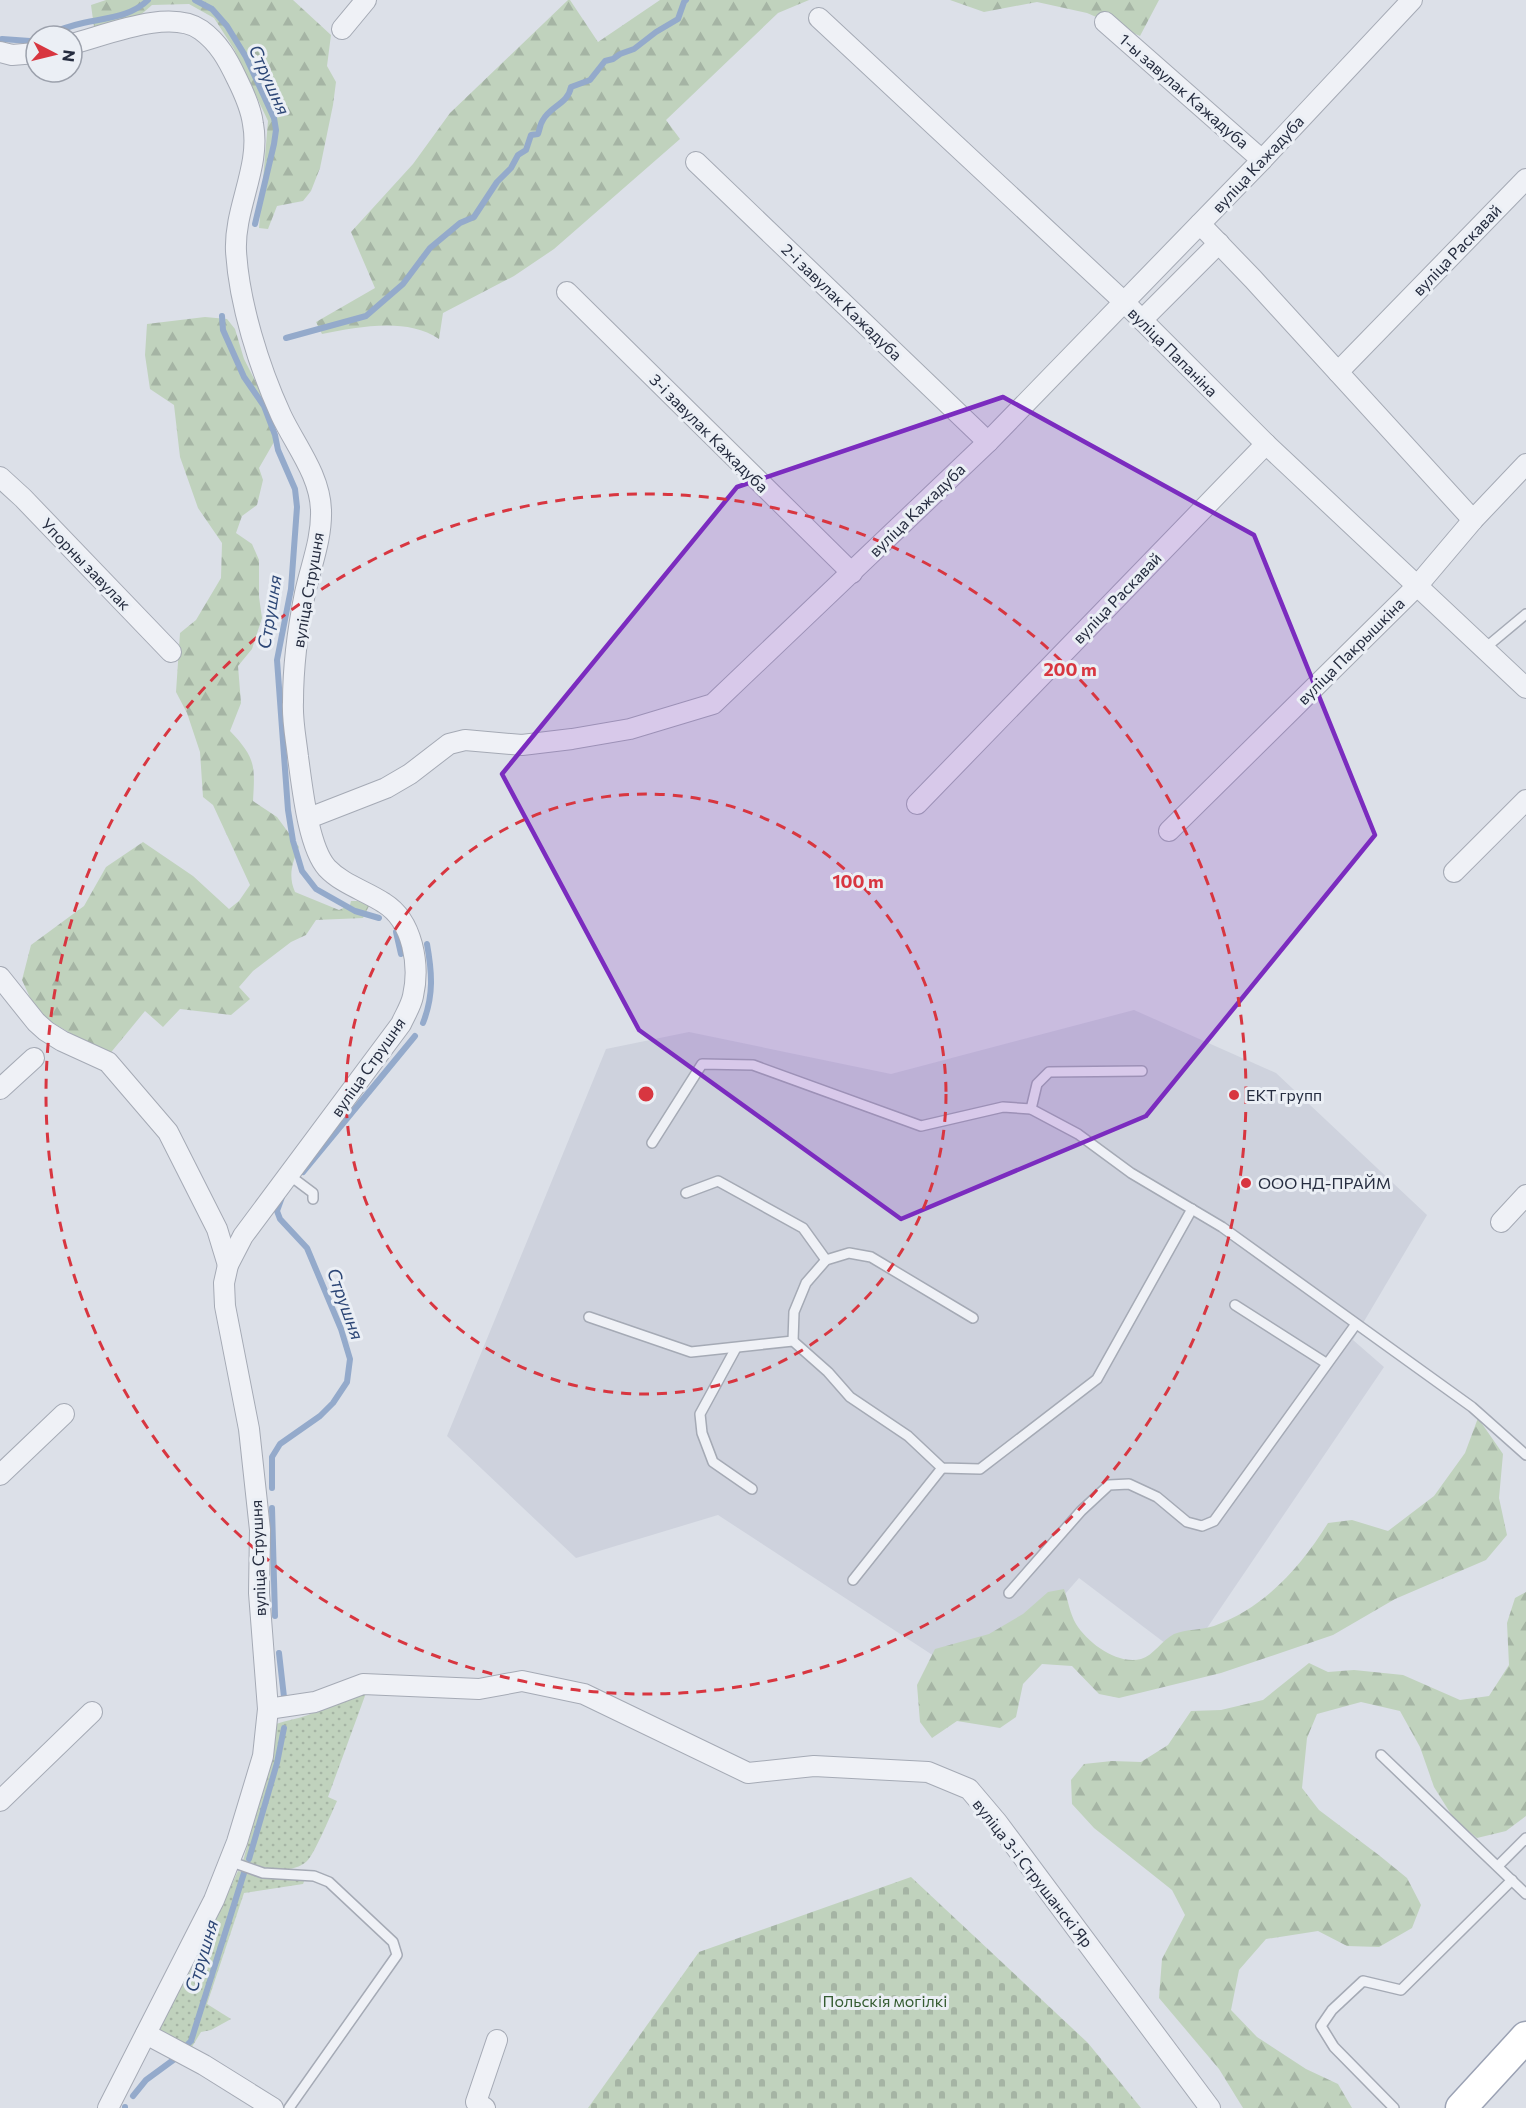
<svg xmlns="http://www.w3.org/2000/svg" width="1526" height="2108" font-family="Commissioner,sans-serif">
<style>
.built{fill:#ced2dd}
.grass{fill:url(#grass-dots)}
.forest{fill:url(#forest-firs)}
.cemetery{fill:url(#cemetery-stones)}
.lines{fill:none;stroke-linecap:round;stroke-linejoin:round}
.stream{stroke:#94aacb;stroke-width:6}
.service-casing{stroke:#a5aab5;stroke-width:12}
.minor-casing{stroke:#a5aab5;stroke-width:22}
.primary-casing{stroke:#9ba2b4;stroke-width:33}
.service{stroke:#eff1f6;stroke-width:9}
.minor{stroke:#eff1f6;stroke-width:20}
.primary{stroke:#fff;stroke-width:30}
.marked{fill:#7b2cbf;fill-opacity:0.2;stroke:#7b2cbf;stroke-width:4.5;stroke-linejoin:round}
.ring{fill:none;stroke:#d83640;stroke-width:3;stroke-dasharray:10 8}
.poi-dot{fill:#d83640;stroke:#ebeff5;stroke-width:2}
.labels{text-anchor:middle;stroke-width:6;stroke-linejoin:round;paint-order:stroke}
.street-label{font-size:16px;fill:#252c3f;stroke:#ebeff5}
.poi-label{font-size:16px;fill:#252c3f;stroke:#ebeff5;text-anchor:start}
.park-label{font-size:16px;fill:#355c31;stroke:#ebeff5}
.water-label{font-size:18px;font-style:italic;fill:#2c4676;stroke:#ebeff5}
.centre{fill:#d83640;stroke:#ebeff5;stroke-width:3}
.ring-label{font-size:18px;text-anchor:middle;font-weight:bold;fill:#d83640;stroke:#ebeff5;stroke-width:6;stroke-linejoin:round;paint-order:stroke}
</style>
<defs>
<pattern id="grass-dots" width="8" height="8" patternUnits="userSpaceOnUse" patternTransform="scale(1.5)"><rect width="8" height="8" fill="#c0d2bd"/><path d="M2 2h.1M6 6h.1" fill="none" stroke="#a5b4a4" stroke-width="1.8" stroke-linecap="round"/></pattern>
<pattern id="forest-firs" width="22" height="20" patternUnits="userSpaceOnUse" patternTransform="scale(1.5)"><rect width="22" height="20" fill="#c0d2bd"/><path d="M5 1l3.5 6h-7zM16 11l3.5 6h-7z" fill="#a5b4a4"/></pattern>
<pattern id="cemetery-stones" width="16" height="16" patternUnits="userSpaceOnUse" patternTransform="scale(1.5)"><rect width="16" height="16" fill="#c0d2bd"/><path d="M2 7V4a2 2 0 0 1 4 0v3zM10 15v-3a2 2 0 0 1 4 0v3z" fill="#a5b4a4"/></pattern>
</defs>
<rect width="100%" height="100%" fill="#dce0e8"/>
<path class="built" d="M1134,1010l142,63 151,142 -74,125 31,27 -198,292 -107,-81 -96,110 -265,-173 -142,43 -129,-122 159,-387 83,-17 202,42z"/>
<g class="grass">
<path d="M366,1693l-38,104 9,4c-5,11 -23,54 -30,60 -16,15 -46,7 -64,0l28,-100 3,-31 2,-6c11,-4 22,-5 32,-9 23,-9 32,-19 58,-22z"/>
<path d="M238,1871l21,6 46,2 -2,5 -59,9 -37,111 24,15 -20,11 -10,2 -11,18 -29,-17 -1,-8 41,-73z"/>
</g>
<g class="forest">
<path d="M106,0h187l38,35 -4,31 9,16 -3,23 -13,63 -9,23 -8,10 -26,5 -9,23 -9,-1 9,-107 -34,-72 -20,-31 -25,-14 -37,1 -15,13 -43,9 -3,-22z"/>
<path d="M568,0h2l28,42 62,-42h149l-31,13 -112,107 14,19 -126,110 -40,27 -71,37 -4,26c-33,-22 -80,-12 -117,-5l-6,-12 59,-34 -24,-56 62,-68 37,-51z"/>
<path d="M950,0h209l-19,36 -53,-23 -50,-11 -53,10z"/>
<path d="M205,317l22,2 8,10 9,30 21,41 9,42 -15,26 4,12 -6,25 -15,11 -6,17 16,11 7,16v37l3,21 -10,31 -14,17 3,37 -11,28c26,27 25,35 23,70l24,16 22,30c-7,16 -11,29 -4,45l44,18 11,-5 1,-4h7l11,5 -6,12 -47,2 -10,15 -15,7 -38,29 -14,16 11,12 -19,16 -51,-6 -17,18 -18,-16 -37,45 -71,-43 -15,-33 9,-35 53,-39 22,-39 37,-25 50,34 36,33 10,-8 11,-16 -37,-80 -10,-8 -3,-45 -13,-39 -11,-21 4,-59 16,-13 25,-42 1,-35 -24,-35 -18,-51 -6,-52 -24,-16 -5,-34 2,-31z"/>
<path d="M1478,1418l25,36 -4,44 8,37 -21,25 -91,39 -62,36 -112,38 -102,25 -20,-4 -27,-28 -30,-2 -19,20 -7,33 -16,11 -43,-7 -25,17 -12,-16 -3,-37 18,-36 54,-15 34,-20 25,-22 16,-3c4,11 6,25 12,35 12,19 41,41 65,35 12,-3 21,-19 33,-25 12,-5 28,-4 40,-8 50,-18 86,-58 114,-103l24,-3 36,11 46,-35 31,-43z"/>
<path d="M1526,1592v224l-20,15 -29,7 -23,-19 -20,-32 -14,-40 -20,-36 -39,-9 -44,12 -10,24 -5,50 17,22 61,46 27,22 14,27 -9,23 -33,19 -32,-1 -29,-15 -52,8 -27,31 -8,40 26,27 49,32 32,15 14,24h-109l-24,-39 -60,-71 3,-39 23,-44 -13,-25 -78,-62 -22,-24 -1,-24 13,-16 28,-3 29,1 27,-17 23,-34 30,-1 42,-10 46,-37 19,9 26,-2 49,5 57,25 29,-4 20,-31 -2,-42 8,-25z"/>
</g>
<path class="cemetery" d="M911,1877l177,166 53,65h-553l111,-156z"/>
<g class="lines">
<g class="stream">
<path d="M195,0l17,9 15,17 19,31 28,61 2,12 -2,14 -19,80"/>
<path d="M43,36c11,-4 21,-8 32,-11 24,-7 54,-6 73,-25"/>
<path d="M2,39l28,2 6,-2"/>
<path d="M222,316l1,14 21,47 20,29 11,29 3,15 17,39 2,18 -6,82 -14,71 11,150 5,31 9,30 14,18 39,22 24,7"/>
<path d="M286,338l80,-22 37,-32 27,-36 30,-25 14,-6 23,-35 14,-14 7,-13 8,-5 5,-15 7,-1c2,-5 2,-10 5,-14 7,-14 25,-16 28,-33l19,-7 15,-19 8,-2 7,-5 14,-5 22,-17 22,-13 6,-17 2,-2"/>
<path d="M396,932l5,22"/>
<path d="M423,1023c11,-28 9,-51 4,-79"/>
<path d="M303,1172l112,-136"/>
<path d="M272,1488v-31l8,-13 40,-28 13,-13 14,-21 3,-23 -9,-30 -34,-81 -27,-29 -3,-8 5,-14"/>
<path d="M272,1508l3,108"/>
<path d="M279,1653l5,44"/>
<path d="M249,1859l28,-96 7,-35"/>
<path d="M185,2047l6,-6 53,-168"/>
<path d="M133,2096l13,-16 30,-22"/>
<path d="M125,2108v-1"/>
</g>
<g class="service-casing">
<g id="service">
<path d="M1484,649l42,-35"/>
<path d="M1031,1109l6,-25 12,-12 93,-1"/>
<path d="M652,1143l50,-79 51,1 168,61 82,-19 28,2 47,25 53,39 91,54 250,180 54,48"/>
<path d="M289,1175l24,18v6"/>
<path d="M686,1193l32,-12 85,47 23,32"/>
<path d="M1235,1305l91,58"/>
<path d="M589,1317l102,35 102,-11 35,31 22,25 58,39 34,32 38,1 117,-90 95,-170"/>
<path d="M793,1341l1,-29 12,-29 20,-23 23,-7 22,4 102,61"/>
<path d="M736,1348l-36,66 2,19 11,29 39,27"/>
<path d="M853,1580l89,-112"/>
<path d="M1009,1593l72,-82 28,-26 20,-1 28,13 30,25 15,4 12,-5 142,-197"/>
<path d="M1381,1755l145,139"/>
<path d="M229,1861l34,12 51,3 15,6 64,60 4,13 -108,153"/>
<path d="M1498,1866l28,-28"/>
<path d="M1394,2108l-60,-61 -13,-21 11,-16 31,-29 38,9 111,-110"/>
</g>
</g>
<g class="minor-casing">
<g id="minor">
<path d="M819,18l304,283 143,143 260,244"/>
<path d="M1105,22l157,138"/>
<path d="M342,29l24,-29"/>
<path d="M72,44c35,-9 98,-36 129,-14 18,13 27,30 36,49 7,14 14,29 16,45 8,43 -19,84 -17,127 3,52 23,116 45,164 14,30 39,60 40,95 1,29 -10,55 -16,83 -7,35 -12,73 -12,109 -1,18 3,37 5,55 4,28 10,90 29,111 15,16 39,23 57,35 29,18 36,62 29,93 -2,10 -8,19 -12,28l-158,212 -15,29 -4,18 1,23 24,123 11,101 -1,63 9,116 -5,47 -26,86 -23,58 -106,208"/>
<path d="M0,52l12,3 24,-2"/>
<path d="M696,162l292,280"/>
<path d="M1200,224l53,55 220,241"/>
<path d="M567,292l285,281"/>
<path d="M1142,320l77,-77"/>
<path d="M1338,372l188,-193"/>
<path d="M0,477l23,21 148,154"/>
<path d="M917,804l349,-360"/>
<path d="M309,818l77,-30 24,-14 39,-30 16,-4 57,5 50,-6 58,-10 83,-25 275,-262 274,-282 150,-160"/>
<path d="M1169,831l249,-246 55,-65 53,-56"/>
<path d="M1454,872l72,-72"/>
<path d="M0,977l36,45 10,9 16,10 46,21 60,70 49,97 11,36"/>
<path d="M0,1089l34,-31"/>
<path d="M1501,1222l25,-27"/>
<path d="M0,1475l64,-61"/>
<path d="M268,1709l47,-7 48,-18 116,5 43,-8 62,13 164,79 66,-7 114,6 41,17 28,33 213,286"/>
<path d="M0,1801l92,-89"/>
<path d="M146,2034l58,31 69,43"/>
<path d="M485,2108l-9,-6 21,-62"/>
</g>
</g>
<g class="primary-casing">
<path id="primary" d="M1461,2108l65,-71"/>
</g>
<use href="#service" class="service"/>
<use href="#minor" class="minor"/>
<use href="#primary" class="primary"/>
</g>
<path class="marked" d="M1003,397l251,138 121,300 -229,281 -245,103 -262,-189 -137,-256 235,-287z"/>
<g class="ring">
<circle cx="646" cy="1094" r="300"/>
<circle cx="646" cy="1094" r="600"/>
</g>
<g class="poi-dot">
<circle cx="1234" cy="1095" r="6"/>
<circle cx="1246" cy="1183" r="6"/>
</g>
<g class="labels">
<g class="street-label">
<text transform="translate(1184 91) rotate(41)" y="6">1-ы завулак Кажадуба</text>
<text transform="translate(1258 164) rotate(-47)" y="6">вуліца Кажадуба</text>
<text transform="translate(1457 250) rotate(-46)" y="6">вуліца Раскавай</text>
<text transform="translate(842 302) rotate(44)" y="6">2-і завулак Кажадуба</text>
<text transform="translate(1173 352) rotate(45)" y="6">вуліца Папаніна</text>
<text transform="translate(709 433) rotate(45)" y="6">3-і завулак Кажадуба</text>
<text transform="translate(917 510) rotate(-44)" y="6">вуліца Кажадуба</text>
<text transform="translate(86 564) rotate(46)" y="6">Упорны завулак</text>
<text transform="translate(308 590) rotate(-80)" y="6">вуліца Струшня</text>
<text transform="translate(1117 598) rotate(-46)" y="6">вуліца Раскавай</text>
<text transform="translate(1351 651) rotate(-45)" y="6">вуліца Пакрышкіна</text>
<text transform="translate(368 1067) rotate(-55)" y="6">вуліца Струшня</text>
<text transform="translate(258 1558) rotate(-92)" y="6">вуліца Струшня</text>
<text transform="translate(1033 1873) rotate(52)" y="6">вуліца 3-і Струшанскі Яр</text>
</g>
<g class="poi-label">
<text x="1246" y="1101">ЕКТ групп</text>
<text x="1258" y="1189">ООО НД-ПРАЙМ</text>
</g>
<g class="park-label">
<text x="885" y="2007">Польскія могілкі</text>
</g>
<g class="water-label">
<text transform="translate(269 80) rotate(66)" y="6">Струшня</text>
<text transform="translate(270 612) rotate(-81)" y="6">Струшня</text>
<text transform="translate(345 1304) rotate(70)" y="6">Струшня</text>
<text transform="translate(202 1956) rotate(-73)" y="6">Струшня</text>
</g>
</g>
<circle cx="646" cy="1094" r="9" class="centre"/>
<g class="ring-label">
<text x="1070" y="676">200 m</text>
<text x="858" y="888">100 m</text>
</g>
<g transform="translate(54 54) rotate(97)"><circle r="28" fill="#ebeff5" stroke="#9ca1ac" stroke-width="1.5"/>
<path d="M0-4.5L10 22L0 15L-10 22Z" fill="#d83640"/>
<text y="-9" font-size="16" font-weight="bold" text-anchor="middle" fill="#252c3f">N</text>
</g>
</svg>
